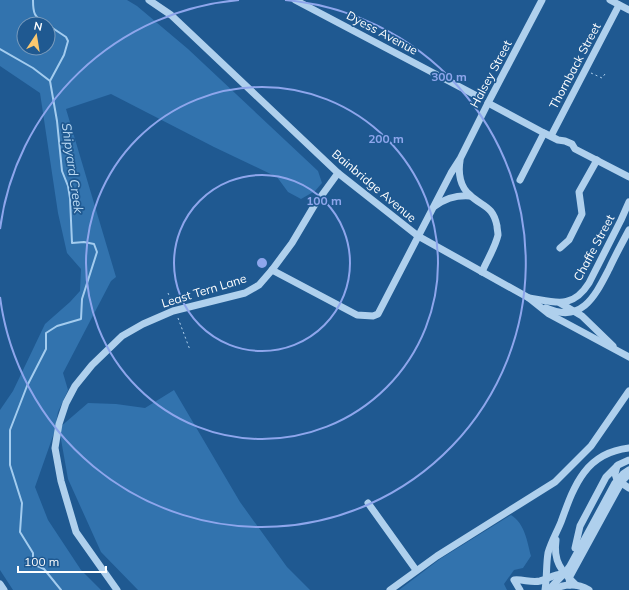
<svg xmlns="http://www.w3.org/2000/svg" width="629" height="590" font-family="Mulish,sans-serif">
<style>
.green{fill:#3273ae;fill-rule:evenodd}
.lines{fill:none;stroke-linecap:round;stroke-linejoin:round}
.stream{stroke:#a3ccef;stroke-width:2}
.path{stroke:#afd0ed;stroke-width:1;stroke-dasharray:2 3;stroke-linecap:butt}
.minor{stroke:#afd0ed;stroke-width:7}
.ring{fill:none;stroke:#8ea6ec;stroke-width:2}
.labels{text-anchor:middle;stroke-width:3.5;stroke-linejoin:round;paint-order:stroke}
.street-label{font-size:12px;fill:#fff;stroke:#1f5991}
.water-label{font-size:13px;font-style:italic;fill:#bbdaf4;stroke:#1f5991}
.centre{fill:#8ea6ec;stroke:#1f5991;stroke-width:2}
.ring-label{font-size:12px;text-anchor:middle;font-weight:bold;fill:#8ea6ec;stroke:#1f5991;stroke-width:3.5;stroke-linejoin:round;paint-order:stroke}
</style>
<rect width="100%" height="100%" fill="#1f5991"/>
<g class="green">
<path d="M0,0h127l10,6 51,43 130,122 4,12 -7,8 -14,8 -13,-7 -11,-15 -63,-30 -103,-53 -45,15 50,168 -5,4 -48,92 5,17 -10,22 -4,21 -19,54 13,33 33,50 20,20h-88l-13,-20v-160l13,-19 32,-67 25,-22 10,-11 1,-22 -14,-16 -9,-40 -18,-120 -40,-27zM24,24h24v24h-24z"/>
<path d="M174,390l66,112 47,65 23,23h-172l-37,-38 -33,-73 -9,-51 29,-25 28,1 29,4z"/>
<path d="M511,515c14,9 16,26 20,41l-8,12 -9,2 -10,14 3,6h-108l41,-31z"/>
</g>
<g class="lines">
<g class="stream">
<path d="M33,0c0,13 1,17 13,24"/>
<path d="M48,25l18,12 2,4 -4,14 -14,26 7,40 5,50 6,15 2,12 2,45 12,-1 10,2 3,8 -15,47 -1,20 -24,7 -11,7v16l-19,37 -17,44v35l12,38 -2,29 13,21v11l11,5 17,21"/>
<path d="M0,49l33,19 17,13"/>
</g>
<g class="path">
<path d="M591,73l11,5 3,-4"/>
<path d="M168,293l5,12"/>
<path d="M178,318l12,32"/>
</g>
<g class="minor">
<path d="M149,0l22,15 167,158 80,63 111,62 20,16 80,43"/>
<path d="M295,0l184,97"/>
<path d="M610,0l19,10"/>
<path d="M488,103l56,30 14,7 7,1 7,3 3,5 54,28"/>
<path d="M551,136l68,-131"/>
<path d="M460,161c-2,12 0,26 10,34 12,12 23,10 27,31 0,3 1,6 1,9 -3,13 -11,25 -16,37"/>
<path d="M520,180l24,-47"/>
<path d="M435,206c11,-8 22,-11 35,-10"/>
<path d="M560,248l9,-8 13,-26 -3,-22 18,-32"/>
<path d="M272,270l85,45 16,1 5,-2 73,-141 9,-14 28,-56 54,-103"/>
<path d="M529,298c26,4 43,12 60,-15l32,-63 8,-18"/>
<path d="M560,303l22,13 31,30"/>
<path d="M546,308c36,16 49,-12 63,-39 6,-13 13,-26 20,-39"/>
<path d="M617,466l-2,8 2,6 12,8"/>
<path d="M368,503l48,67"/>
<path d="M556,540c-3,21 5,31 20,45"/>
<path d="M575,548l5,-22 26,-49 12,-12 11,-5"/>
<path d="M0,584l4,6"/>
<path d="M570,585l-1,-7 47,-86 7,-12 4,-4"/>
<path d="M117,590l-41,-58 -15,-51 -6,-33 4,-24 7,-21 9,-17 17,-21 30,-29 21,-12 30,-13 72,-18 14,-8 13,-15 20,-27 22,-37 24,-33"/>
<path d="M390,590l47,-34 118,-74 36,-36 38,-55"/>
<path d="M520,590l-6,-10c9,-1 17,3 26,1 8,-2 16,-8 24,-7"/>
<path d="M545,590c2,-12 1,-25 3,-37 3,-11 9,-21 13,-31 13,-36 24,-69 68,-74"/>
<path d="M549,590c7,-9 15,-15 21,-24l45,-83 8,-9 6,-4"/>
<path d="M552,590c12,-6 25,-7 37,0"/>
</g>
</g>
<g class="ring">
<circle cx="262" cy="263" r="88"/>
<circle cx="262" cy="263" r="176"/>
<path d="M0 229A264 264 0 0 1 239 0M285 0A264 264 0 1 1 0 297"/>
</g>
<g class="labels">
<g class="street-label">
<text transform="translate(382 33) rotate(28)" y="4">Dyess Avenue</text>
<text transform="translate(575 66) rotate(-62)" y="4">Thornback Street</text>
<text transform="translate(491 74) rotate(-62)" y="4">Halsey Street</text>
<text transform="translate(374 186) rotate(40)" y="4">Bainbridge Avenue</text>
<text transform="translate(594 248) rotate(-62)" y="4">Chaffe Street</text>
<text transform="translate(204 291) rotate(-17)" y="4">Least Tern Lane</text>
</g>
<g class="water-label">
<text transform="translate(73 168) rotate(82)" y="5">Shipyard Creek</text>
</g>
</g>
<circle cx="262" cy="263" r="6" class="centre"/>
<g class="ring-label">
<text x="449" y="81">300 m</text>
<text x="386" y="143">200 m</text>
<text x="324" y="205">100 m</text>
</g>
<g transform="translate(36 36) rotate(12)"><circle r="19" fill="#1f5991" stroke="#799bbd"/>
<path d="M0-3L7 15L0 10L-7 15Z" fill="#fbc86f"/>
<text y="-6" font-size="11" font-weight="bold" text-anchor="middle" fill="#ffffff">N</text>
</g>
<path d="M18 566v6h88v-6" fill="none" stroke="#ffffff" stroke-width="2"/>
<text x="24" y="566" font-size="12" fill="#ffffff" stroke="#1f5991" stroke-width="3" paint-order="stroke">100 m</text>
</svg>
